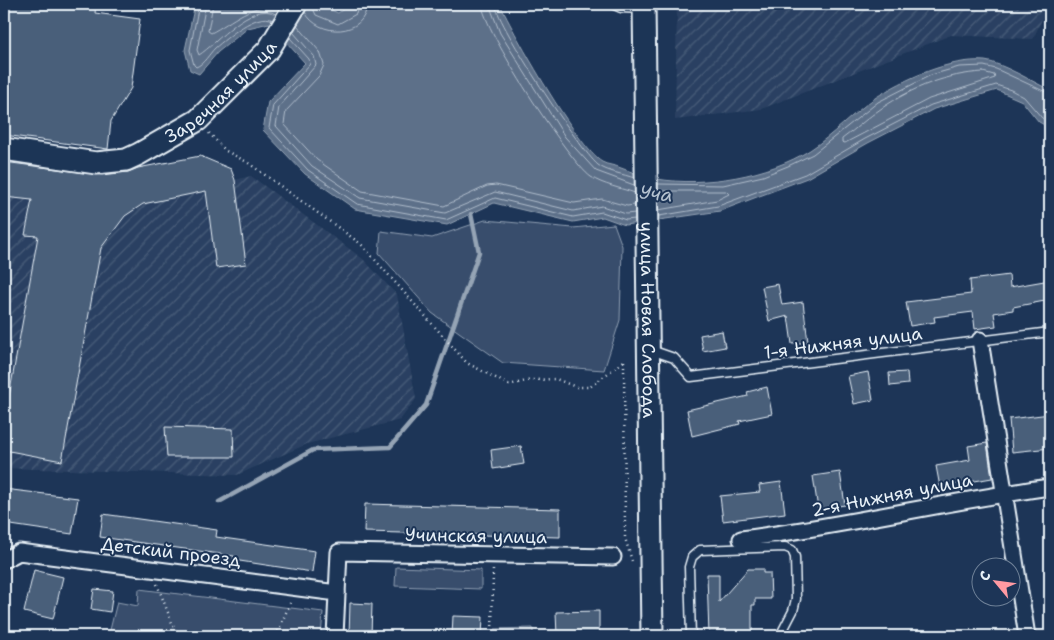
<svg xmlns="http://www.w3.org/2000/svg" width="1054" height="640" font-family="'Shantell Sans',sans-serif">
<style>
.industrial{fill:url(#industrial-furrows)}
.green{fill:#374d6c;stroke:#909fb2}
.water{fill:#5d7089;stroke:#95a4b5}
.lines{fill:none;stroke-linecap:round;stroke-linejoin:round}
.shore{stroke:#b0bdcc;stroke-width:1}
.stream{stroke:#95a4b5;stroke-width:4.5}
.building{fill:#495e7a;stroke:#e8f1f8}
.service-casing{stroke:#e8f1f8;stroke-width:11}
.minor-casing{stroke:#e8f1f8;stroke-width:19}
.secondary-casing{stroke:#e8f1f8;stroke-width:25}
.path{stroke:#e8f1f8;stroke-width:2.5;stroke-dasharray:1 4;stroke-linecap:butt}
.service{stroke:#1d3557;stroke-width:8}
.minor{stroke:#1d3557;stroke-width:15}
.secondary{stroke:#1d3557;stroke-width:21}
.labels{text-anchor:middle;stroke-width:4;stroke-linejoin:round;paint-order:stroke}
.street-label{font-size:18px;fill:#e8f1f8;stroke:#1d3557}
.water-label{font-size:19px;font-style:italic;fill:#b7c4d1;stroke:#1d3557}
</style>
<defs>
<pattern id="industrial-furrows" width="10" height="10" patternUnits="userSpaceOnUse" patternTransform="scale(1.25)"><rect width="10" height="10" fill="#2a4162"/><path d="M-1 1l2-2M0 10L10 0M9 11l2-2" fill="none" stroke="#495d79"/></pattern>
</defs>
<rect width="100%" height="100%" fill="#1d3557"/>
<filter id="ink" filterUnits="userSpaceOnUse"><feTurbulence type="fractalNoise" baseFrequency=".02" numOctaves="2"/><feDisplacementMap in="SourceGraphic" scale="10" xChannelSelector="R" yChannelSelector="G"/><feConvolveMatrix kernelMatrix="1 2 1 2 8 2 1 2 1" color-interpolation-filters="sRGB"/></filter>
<g filter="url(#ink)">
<g class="industrial">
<path d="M677,4h372l-16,35 -82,-4 -190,74 -86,11z"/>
<path d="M199,156l32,13 4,11 16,-4 112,83 34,36 19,104 -16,21 -93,24 -70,31 -233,-7v-306l98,13z"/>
</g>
<g class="green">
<path d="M485,220l88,8 41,-4 8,22 -2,74 -16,50 -101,-7 -71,-50 -53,-60 2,-22 51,7z"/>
<path d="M396,567l85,3v19l-86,-3z"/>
<path d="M139,589l184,23 -2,24h-205l-7,-2 8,-32 21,4z"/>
<path d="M533,628v8h-38v-7z"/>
</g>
<path class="water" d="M195,4h123l20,9 13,-9h149c13,29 78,144 102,158 5,3 13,3 19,6 11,4 23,9 36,11 47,8 112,-3 153,-29 23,-15 42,-36 65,-52 29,-19 75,-40 110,-37 17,2 48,21 65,29v38l-11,-6 -17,-21 -25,-11 -63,19 -66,34 -61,35 -87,33 -95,14 -22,-8 -30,5 -79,-19 -47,22 -92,-16 -50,-35 -42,-44 5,-28 37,-39 -36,-40 -21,5 -30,24 -19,22 -9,-4 -5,-20z"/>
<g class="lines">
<g class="shore">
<path d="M199,4l-9,46 4,15 2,2c8,-3 13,-13 19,-19 12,-10 42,-37 58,-28"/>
<path d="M206,4l-9,46 2,5c18,-11 51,-55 77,-41"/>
<path d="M213,4l-5,27 3,2c20,-10 43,-33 69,-25"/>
<path d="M311,4l5,11 22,9 18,-10 3,-10"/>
<path d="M482,4c0,24 87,158 109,173 12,8 30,11 44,16"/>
<path d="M489,4l11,29 65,104 31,34 38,14"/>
<path d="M495,4c3,22 84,145 103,161 9,7 26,9 36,13"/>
<path d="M305,12c13,26 61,25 62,-8"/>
<path d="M297,25l23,27 4,13 -5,11 -33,35 -2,13 33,36 45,31 82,15 43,-20 9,-1 78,18 28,-4 25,7 8,-1"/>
<path d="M293,32l21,24 2,9 -37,42 -3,19 36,40 48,32 85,15 50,-21 78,19 29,-5 24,8 9,-1"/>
<path d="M290,38l19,21 1,5 -37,41 -4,23 39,42 49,34 89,16 49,-22 78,19 29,-5 24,8 9,-1"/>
<path d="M983,72l11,3 1,3 -66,21 -84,44 -3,-1v-3c14,-10 26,-22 40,-31 31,-21 65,-34 101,-36z"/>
<path d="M658,184l65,1 40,-9 25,-10 25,-12 65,-52 53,-27 28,-8 25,-1 12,3 54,25"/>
<path d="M658,191h68l3,3 -12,6 -59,10"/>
<path d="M659,216l59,-10 87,-32 60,-35 66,-34 65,-20 15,5 13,7 18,21 8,4"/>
</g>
<path class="stream" d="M219,502l94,-52 77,-3 36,-42 53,-153 -8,-38"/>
</g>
<g class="building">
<path d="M4,4h92l-1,9 45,6 -9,69 -20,33 -3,28 -104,-14z"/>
<path d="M200,156l31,13 4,11 11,84 -30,4 -10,-77 -63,13 -18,12 -24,32 -39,213 -58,-11v-26l34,-188 -13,-1 7,-35 -28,-3v-35l98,13 26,-3 10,-4z"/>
<path d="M1009,275l1,12 40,-7v20l-37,7v3l-19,3 2,13 -21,3 -2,-17 -39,5 1,5 -25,4 -4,-24 65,-8 -1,-14z"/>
<path d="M778,284l4,21 21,-3 5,40 -16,2 -4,-28 -19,5 -7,-34z"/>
<path d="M722,331l3,16 -22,4 -3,-16z"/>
<path d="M868,372l5,28 -19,4 -6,-28z"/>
<path d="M907,372l1,12 -18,2 -1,-13z"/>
<path d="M767,387l5,27 -33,7 1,3 -48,12 -5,-26 61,-14 -1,-4z"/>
<path d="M1050,414v34l-38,4 -3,-33z"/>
<path d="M165,427l68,2 1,28h-67z"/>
<path d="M987,443l5,35 -52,9 -4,-21 34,-6 -2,-14z"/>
<path d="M521,446l3,18 -31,5 -2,-19z"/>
<path d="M840,472l5,33 -27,4 -5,-33z"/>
<path d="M781,482l4,31 -62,8 -3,-25 40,-4 -1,-7z"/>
<path d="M4,489l74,9 -6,36 -68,-10z"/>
<path d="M365,504l195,5v28l-196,-5z"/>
<path d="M103,514l114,16 -1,7 99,14 -3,21 -79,-12 1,-4 -134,-19z"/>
<path d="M748,569h15v4h7l1,26h-16v6h-3v31h-43l-2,-62h12v28z"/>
<path d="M34,570l29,7 -10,42 -29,-7z"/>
<path d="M94,589l19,2 -3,21 -19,-3z"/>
<path d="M350,603l22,1 -1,32h-22z"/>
<path d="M599,611v25h-42l-1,-24z"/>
<path d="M453,616l30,1 -1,19h-30z"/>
</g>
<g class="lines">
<g class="service-casing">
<g id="service">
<path d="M612,4l9,4 23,1"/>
<path d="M651,350l23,8 17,19 359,-45"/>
<path d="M691,636l-2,-69 3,-10 8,-7 85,-3 7,3 3,7 1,42 -3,12 -13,25"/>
</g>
</g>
<g class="minor-casing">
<g id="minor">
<path d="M980,340l47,296"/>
<path d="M741,539c104,-13 206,-38 309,-52"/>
<path d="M4,560l15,-8 318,41"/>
<path d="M335,636l4,-84 274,5"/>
</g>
</g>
<g class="secondary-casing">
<g id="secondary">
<path id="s1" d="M644,4l8,632"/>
<path id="s2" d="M4,149l92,14 30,-3 13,-6 59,-34 71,-71 27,-45"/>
</g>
</g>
<g class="path">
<path d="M209,133l17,18 21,11 114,82 106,119 42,22 22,-5 25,-1 20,8h14l34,-26"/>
<path d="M624,361l1,177 7,23"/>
<path d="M157,584l20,52"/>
<path d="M276,636l15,-35"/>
<path d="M492,636l1,-68"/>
</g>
<use href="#service" class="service"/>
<use href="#minor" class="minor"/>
<use href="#secondary" class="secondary"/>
</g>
</g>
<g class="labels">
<g class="street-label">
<text dy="6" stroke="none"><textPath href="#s2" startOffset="241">Заречная улица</textPath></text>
<text dy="6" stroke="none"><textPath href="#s1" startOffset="316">улица Новая Слобода</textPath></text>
<text transform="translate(843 343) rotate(-7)" y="6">1-я Нижняя улица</text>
<text transform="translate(892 495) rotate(-11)" y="6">2-я Нижняя улица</text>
<text transform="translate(476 536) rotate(1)" y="6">Учинская улица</text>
<text transform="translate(171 552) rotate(7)" y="6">Детский проезд</text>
</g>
<g class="water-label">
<text transform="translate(656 193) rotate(6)" y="7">Уча</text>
</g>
</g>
<rect width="1054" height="640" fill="none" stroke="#1d3557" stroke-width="20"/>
<rect x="10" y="10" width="1034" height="620" fill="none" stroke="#e8f1f8" stroke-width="2" filter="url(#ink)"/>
<g transform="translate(996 582) rotate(299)"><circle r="24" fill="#1d3557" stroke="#6e8097"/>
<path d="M0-4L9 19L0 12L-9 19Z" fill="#ff9aa2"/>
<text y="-8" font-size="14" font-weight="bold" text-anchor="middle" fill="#e8f1f8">С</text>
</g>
</svg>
